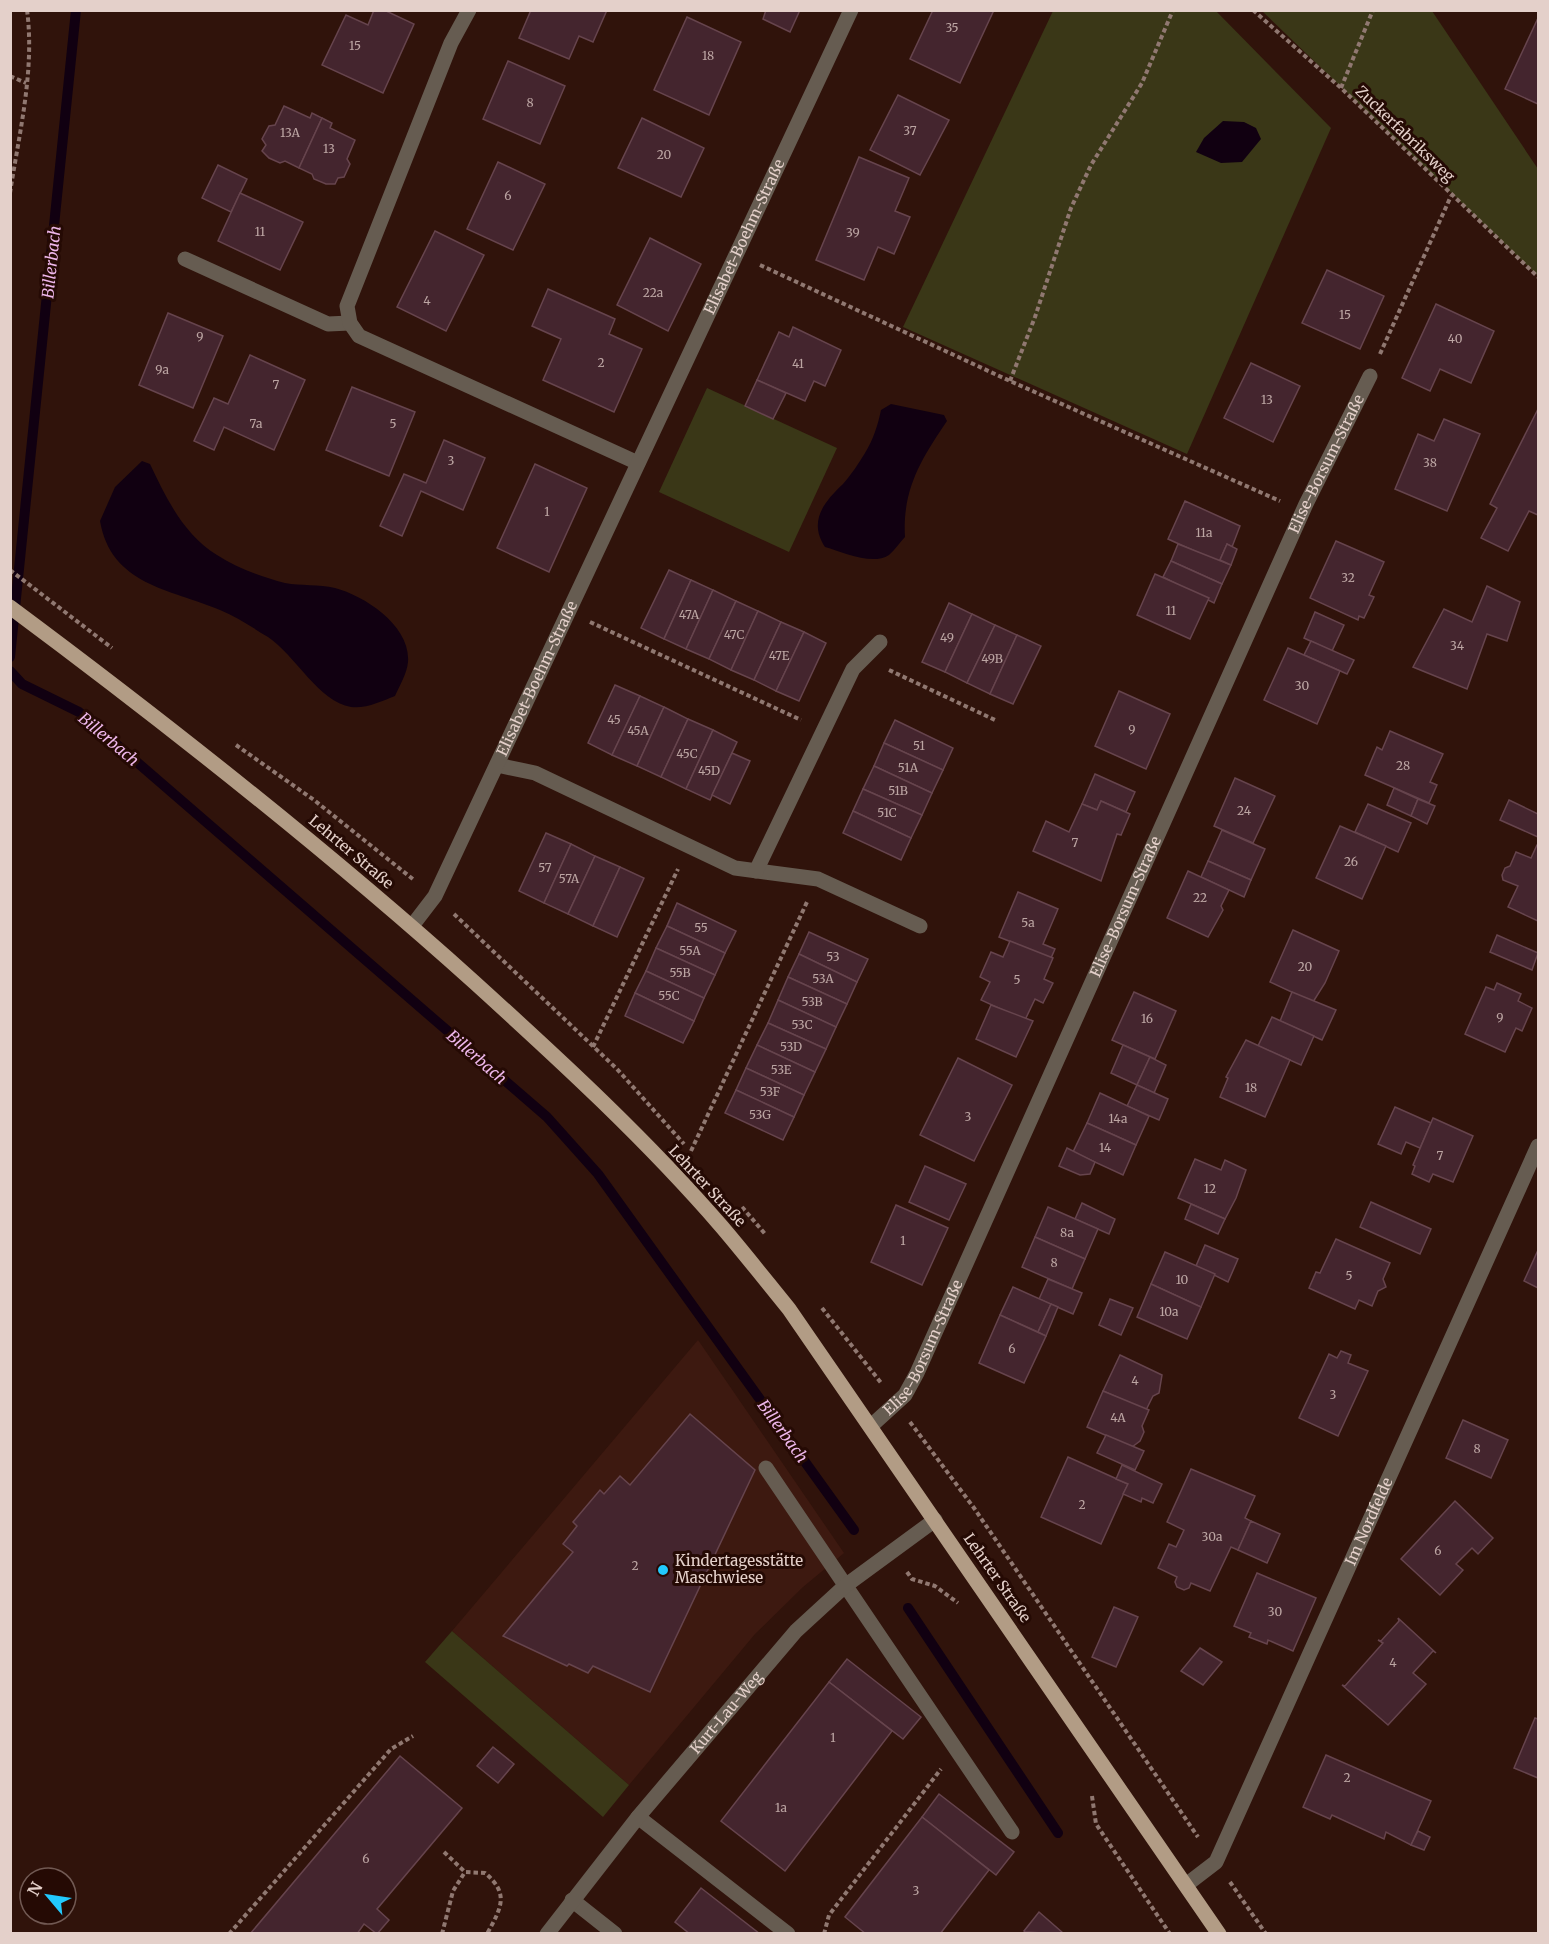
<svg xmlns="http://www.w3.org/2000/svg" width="1549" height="1944" font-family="Merriweather,serif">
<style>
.built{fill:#3d1910}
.green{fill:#3a3717}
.water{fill:#101}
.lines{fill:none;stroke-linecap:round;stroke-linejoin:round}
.stream{stroke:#101;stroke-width:10}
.building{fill:#44252e;stroke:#66444d;stroke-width:1.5}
.path{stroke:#907871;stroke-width:4;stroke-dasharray:4.5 3;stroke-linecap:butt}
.service{stroke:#665c51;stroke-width:15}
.minor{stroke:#665c51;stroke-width:15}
.primary{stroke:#b29c85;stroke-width:15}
.poi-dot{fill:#22c9fd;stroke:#250a04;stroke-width:2}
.labels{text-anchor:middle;stroke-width:6;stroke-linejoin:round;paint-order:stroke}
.number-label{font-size:12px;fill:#bca5a3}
.street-label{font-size:15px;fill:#e4d0ca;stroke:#250a04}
.poi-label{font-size:15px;fill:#e4d0ca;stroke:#250a04;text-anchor:start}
.water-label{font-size:16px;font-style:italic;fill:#eeb7eb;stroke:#250a04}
</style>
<rect width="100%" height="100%" fill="#30130b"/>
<path class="built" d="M698,1340l146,213 -41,34 -48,47 -126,151 -177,-154z"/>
<g class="green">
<path d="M1053,11h163l115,117 -144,326 -284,-127z"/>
<path d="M1262,11h170l106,158v107z"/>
<path d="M707,388l130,60 -48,104 -130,-60z"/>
<path d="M452,1631l177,154 -26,32 -178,-155z"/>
</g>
<g class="water">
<path d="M1223,121l21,1 12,6 5,11 -19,23 -21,1 -25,-11 8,-14z"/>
<path d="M891,404l53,11 3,6c-25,37 -45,68 -42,116 -5,5 -10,13 -16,18 -17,11 -46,-3 -64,-8 -17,-26 -1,-45 18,-63 8,-9 16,-21 22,-31 8,-13 13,-28 16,-43z"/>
<path d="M142,461l8,3c16,34 34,71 67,91 20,13 45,22 68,28 16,3 34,1 50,5 30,8 76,38 73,74 -1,11 -8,23 -13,34 -13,5 -29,13 -44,11 -32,-5 -56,-52 -83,-70 -15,-9 -31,-20 -48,-27 -50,-21 -109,-25 -120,-89l15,-34z"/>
</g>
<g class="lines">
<g class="stream">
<path d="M10,657l66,-647"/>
<path d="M10,671l12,13 57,28 468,405 51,57 256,356"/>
<path d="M908,1608l150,225"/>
</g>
</g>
<g class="building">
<path d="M374,10h10l30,14 -31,69 -61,-28 24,-50 22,10z"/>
<path d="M531,10h76l-14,32 -14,-6 -10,23 -50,-21z"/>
<path d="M766,10h34l-10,22 -27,-13z"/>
<path d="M933,10h61l-34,73 -50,-24z"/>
<path d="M687,17l54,25 -32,73 -55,-25z"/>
<path d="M1538,18v86l-33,-15z"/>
<path d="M508,61l57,25 -25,58 -57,-25z"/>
<path d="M898,95l51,25 -29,55 -50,-25z"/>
<path d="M284,106l26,12 2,-5 10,5 -23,50 -14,-7 -5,2 -11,-5 -7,-7 4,-6 -4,-6 7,-13 6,-1z"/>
<path d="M322,118l10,5 -2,5 25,12 -8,19 3,5 -6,13 -6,1 -3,6h-9l-12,-5 -2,-5 -13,-6z"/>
<path d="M642,118l62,30 -23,49 -63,-29z"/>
<path d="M859,157l50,21 -14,33 15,6 -16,37 -16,-7 -14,33 -48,-20z"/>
<path d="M498,162l47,22 -32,66 -46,-21z"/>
<path d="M218,165l29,14 -16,33 -29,-14z"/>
<path d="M240,193l63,29 -23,48 -62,-29z"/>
<path d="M435,231l49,24 -38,76 -49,-24z"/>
<path d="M650,238l51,26 -33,67 -51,-26z"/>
<path d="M1327,270l57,26 -24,53 -58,-26z"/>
<path d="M548,289l67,30 -6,15 33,15 -28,63 -71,-32 18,-41 -29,-13z"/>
<path d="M1436,304l58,27 -23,52 -31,-14 -10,22 -28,-13z"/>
<path d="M168,313l55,23 -30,72 -54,-23z"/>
<path d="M793,327l48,23 -16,36 -11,-5 -9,20 -48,-21 22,-48 10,5z"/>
<path d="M250,355l55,25 -31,70 -50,-23 -10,23 -20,-9 20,-43 14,6z"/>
<path d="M1251,363l49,23 -27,56 -49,-24z"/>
<path d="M757,380l29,13 -13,26 -28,-13z"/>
<path d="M352,387l63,25 -26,64 -63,-26z"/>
<path d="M1538,409v106l-9,-4 -21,40 -27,-13 16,-30 -7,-4z"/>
<path d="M1444,419l36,15 -33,77 -52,-22 23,-55 16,7z"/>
<path d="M444,440l41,18 -22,52 -42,-19 -19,45 -22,-10 24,-52 22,9z"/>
<path d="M535,464l52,24 -38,84 -52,-24z"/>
<path d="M1185,501l55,25 -8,21 -5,-3 -8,18 -51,-23z"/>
<path d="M1336,541l48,21 -15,33 5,2 -10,21 -5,-2 -1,4 -48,-22z"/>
<path d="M1178,544l53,21 -9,19 -51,-23z"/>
<path d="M1227,544l10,5 -6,16 -11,-5z"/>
<path d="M1171,561l51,23 -8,19 -51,-26z"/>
<path d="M669,570l22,10 -27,59 -23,-11z"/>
<path d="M1155,574l54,24 -19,41 -53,-24z"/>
<path d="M691,580l22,10 -27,59 -22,-10z"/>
<path d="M1487,586l33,16 -13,39 -20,-7 -20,55 -54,-22 31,-58 28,13z"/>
<path d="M713,590l23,11 -27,58 -23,-10z"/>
<path d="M736,601l22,10 -27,59 -22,-11z"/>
<path d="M949,603l23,11 -27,58 -23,-10z"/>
<path d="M758,611l23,11 -27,58 -23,-10z"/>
<path d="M1315,612l29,13 -12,26 -28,-13z"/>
<path d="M972,614l23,11 -28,58 -22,-11z"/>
<path d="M781,622l23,10 -28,59 -22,-11z"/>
<path d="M995,625l22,10 -27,59 -23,-11z"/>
<path d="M804,632l22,11 -27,58 -23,-10z"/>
<path d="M1017,635l24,11 -28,58 -23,-10z"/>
<path d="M1311,641l43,19 -7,14 -43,-19z"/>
<path d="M1288,648l52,23 -23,53 -53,-24z"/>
<path d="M615,685l25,11 -28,59 -24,-12z"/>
<path d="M1119,691l51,23 -24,55 -51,-23z"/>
<path d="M640,696l24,11 -27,59 -25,-11z"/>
<path d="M664,707l24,12 -27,58 -24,-11z"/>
<path d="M688,719l25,11 -27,59 -25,-12z"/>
<path d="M895,720l58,28 -10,22 -59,-27z"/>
<path d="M713,730l24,12 -27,58 -24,-11z"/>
<path d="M1390,731l53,23 -13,28 7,3 -8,18 -64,-28 12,-28 5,3z"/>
<path d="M884,743l59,27 -11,23 -58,-27z"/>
<path d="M732,753l18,8 -20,43 -18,-9z"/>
<path d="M874,766l58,27 -10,22 -59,-26z"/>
<path d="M1095,774l40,18 -9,20 -25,-11 -4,9 -15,-6z"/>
<path d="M1235,778l40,18 -22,47 -39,-17z"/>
<path d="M1394,788l24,11 -7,17 -24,-11z"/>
<path d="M863,789l59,26 -11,23 -58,-27z"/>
<path d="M1418,799l17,7 -8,18 -16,-8z"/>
<path d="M1509,800l29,14v23l-38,-17z"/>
<path d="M1101,801l29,13 -9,21 -4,-1 -16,47 -68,-30 13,-30 23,11 13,-28 15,6z"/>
<path d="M1368,804l43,19 -13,29 -43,-20z"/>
<path d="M853,811l58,27 -10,22 -58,-27z"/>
<path d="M1340,826l46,20 -24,53 -46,-21z"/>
<path d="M1222,830l43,19 -14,31 -43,-19z"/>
<path d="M546,833l25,11 -27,59 -25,-12z"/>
<path d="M571,844l24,12 -27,58 -24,-11z"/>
<path d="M1537,845h1v76l-30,-14 10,-21 -15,-6 -1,-5 3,-7 5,-2 6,-14 15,6z"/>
<path d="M595,856l25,11 -27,59 -25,-12z"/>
<path d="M1208,861l43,19 -7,17 -43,-20z"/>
<path d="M620,867l24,11 -27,59 -24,-11z"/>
<path d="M1188,871l41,19 -8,16 2,4 -15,27 -41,-19z"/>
<path d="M1018,892l40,17 -15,35 12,5 -4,9 -52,-21z"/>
<path d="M677,903l59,28 -11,22 -58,-27z"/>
<path d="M667,926l58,27 -10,22 -59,-27z"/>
<path d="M1293,930l46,21 -14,32 -12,19 -43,-20z"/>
<path d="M809,932l59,27 -11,23 -58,-28z"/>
<path d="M1497,935l41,18 -6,17 -42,-18z"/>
<path d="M1010,941l43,17 -9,21 9,4 -10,20 -8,-4 -10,21 -44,-20 9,-18 -10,-5 11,-25 12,5z"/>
<path d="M656,948l59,27 -11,23 -58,-27z"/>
<path d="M799,954l58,28 -10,22 -59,-27z"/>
<path d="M646,971l58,27 -10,23 -59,-28z"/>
<path d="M788,977l59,27 -11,23 -58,-27z"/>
<path d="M1497,983l24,11 -3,7 14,7 -10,23 -6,-3 -11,24 -40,-18 21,-47 8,3z"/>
<path d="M1134,992l42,19 -21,48 -43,-19z"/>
<path d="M1292,992l44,18 -14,30 -42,-19z"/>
<path d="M635,993l59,28 -11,22 -58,-27z"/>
<path d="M778,1000l58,27 -10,22 -58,-26z"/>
<path d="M991,1005l42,16 -17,36 -40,-18z"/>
<path d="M1272,1017l42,19 -13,29 -43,-19z"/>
<path d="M768,1023l58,26 -11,23 -58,-27z"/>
<path d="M1246,1040l44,20 -25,57 -45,-20 8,-19 -2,-1z"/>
<path d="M757,1045l58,27 -11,23 -58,-27z"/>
<path d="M1123,1045l27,12 -13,28 -26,-12z"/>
<path d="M1150,1057l16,8 -12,28 -17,-8z"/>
<path d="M958,1058l54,27 -38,76 -54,-26z"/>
<path d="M746,1068l58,27 -10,22 -58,-27z"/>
<path d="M1137,1085l31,14 -9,21 -32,-14z"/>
<path d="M736,1090l58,27 -11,23 -58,-27z"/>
<path d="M1100,1093l49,23 -13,29 -49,-22z"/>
<path d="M1395,1107l36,16 -11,25 -14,-6 -5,12 -23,-10z"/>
<path d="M1433,1118l40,18 -20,46 -20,-8 -4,8 -17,-8 3,-8 -2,-1z"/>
<path d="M1087,1123l49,22 -13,30 -50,-23z"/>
<path d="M1067,1148l28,14 -5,12 -10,1 -21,-9z"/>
<path d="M1195,1159l26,11 4,-10 21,10 -10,28 -11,21 -47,-21z"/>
<path d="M925,1166l41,18 -17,36 -40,-18z"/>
<path d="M1371,1202l60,27 -11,25 -60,-27z"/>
<path d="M1082,1203l33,16 -6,15 -34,-15z"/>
<path d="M1191,1204l34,15 -7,15 -33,-15z"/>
<path d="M896,1205l52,23 -26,57 -51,-23z"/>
<path d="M1048,1207l50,22 -13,30 -50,-22z"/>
<path d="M1035,1237l50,22 -13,30 -50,-22z"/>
<path d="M1336,1239l54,24 -7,16 3,8 -8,4 -6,15 -13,-6 -4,9 -46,-21 7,-16 4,1z"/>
<path d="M1205,1245l33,14 -10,23 -32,-16z"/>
<path d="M1538,1250v38l-14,-7z"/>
<path d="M1165,1252l50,22 -14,33 -50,-23z"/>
<path d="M1048,1279l34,14 -9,21 -34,-15z"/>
<path d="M1151,1284l50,23 -14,32 -50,-22z"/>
<path d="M1013,1287l38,17 -13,28 -38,-17z"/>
<path d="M1110,1299l23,9 -12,27 -22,-10z"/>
<path d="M1051,1304l7,3 -12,29 -8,-4z"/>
<path d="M1000,1315l46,21 -22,47 -45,-20z"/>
<path d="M1341,1351l10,4 -3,8 20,8 -30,65 -39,-18 30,-64 8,4z"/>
<path d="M1120,1355l42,20 -3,18 -6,3 -7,14 -43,-19z"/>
<path d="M1103,1391l46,19 -7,16 2,6 -4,9 -8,6 -45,-20z"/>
<path d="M690,1414l65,56 -105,222 -57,-26 -5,7 -19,-9 -2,2 -64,-30 70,-84 -10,-8 14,-18 -4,-4 27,-32 4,4 16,-18 10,9z"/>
<path d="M1463,1420l45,20 -17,38 -45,-20z"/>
<path d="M1106,1435l38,16 -9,19 -38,-17z"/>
<path d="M1068,1457l60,27 -27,60 -60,-27z"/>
<path d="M1122,1465l40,19 -9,19 -11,-5 -1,4 -18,-8 5,-10 -12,-5z"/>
<path d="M1191,1469l64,27 -10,22 6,3 -13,29 -7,-3 -21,44 -19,-8 -2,5 -5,2 -7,-3 -2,-5 2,-5 -19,-9 11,-24 7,3 8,-17 -17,-8z"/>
<path d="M1455,1501l38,37 -15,16 -6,-6 -16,16 7,6 -23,25 -39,-36z"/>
<path d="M1251,1521l29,13 -13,29 -29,-13z"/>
<path d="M1257,1573l59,25 -23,53 -25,-11 -1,4 -18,-7 2,-4 -17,-7z"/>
<path d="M1114,1607l24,10 -22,50 -24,-10z"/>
<path d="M1398,1618l38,35 -3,-2 -20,22 13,11 -38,41 -46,-40 3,1 38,-43 -5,-3 3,1 18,-20z"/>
<path d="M1200,1648l22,14 -19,23 -22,-14z"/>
<path d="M847,1659l74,58 -18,22 -74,-57z"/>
<path d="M829,1682l63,49 -107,140 -64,-50z"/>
<path d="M1535,1718l3,1v59l-24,-10z"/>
<path d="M493,1747l21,17 -16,19 -21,-17z"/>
<path d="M1326,1755l105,46 -20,44 -25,-13 -2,7 -52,-24 -2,4 -27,-12z"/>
<path d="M400,1756l62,52 -85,101 12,11 -12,14 -13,-10 -7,10h-107z"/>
<path d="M939,1794l75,58 -18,23 -74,-58z"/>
<path d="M922,1817l67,53 -49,64h-74l-21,-17z"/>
<path d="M1418,1831l12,6 -6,13 -13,-5z"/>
<path d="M701,1888l59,46h-70l-15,-12z"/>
<path d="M1039,1912l24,21 -1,1 -37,-2 -1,-1z"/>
</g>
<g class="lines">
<g class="path">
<path d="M1253,10l88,78 197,189"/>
<path d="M10,76l16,7"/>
<path d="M1341,88l32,-78"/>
<path d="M10,193c9,-59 25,-123 17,-183"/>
<path d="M760,265l250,116 270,120"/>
<path d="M1380,354l71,-158"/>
<path d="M1010,381l25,-64 36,-109 20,-43 51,-82 31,-73"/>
<path d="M10,570l102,78"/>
<path d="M590,622l211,98"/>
<path d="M889,670l106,50"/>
<path d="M236,745l78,55 100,80"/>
<path d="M454,914l163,155 67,75"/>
<path d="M593,1047l85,-178"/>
<path d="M691,1151l116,-249"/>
<path d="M742,1207l24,28"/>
<path d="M822,1308l60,76"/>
<path d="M910,1422l64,86 224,329"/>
<path d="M907,1572l5,7 23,7 23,17"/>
<path d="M1092,1796l4,28 74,110"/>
<path d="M444,1852l21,20 20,1c25,21 16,35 2,61"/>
<path d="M1230,1882l36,52"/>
<path d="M229,1934l162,-185 22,-13"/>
<path d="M442,1934l11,-43 12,-19"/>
<path d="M824,1934l5,-19 112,-146"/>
</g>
<g class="service">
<path d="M185,259l143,65 22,-1"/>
<path d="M766,1468l246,364"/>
<path d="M638,1817l150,117"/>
<path d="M572,1900l43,34"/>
</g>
<g class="minor">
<path d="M469,10l-18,33 -104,263 3,17 9,13 279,127"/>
<path d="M497,765l38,8 200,95 83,11 102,47"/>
<path d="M756,871l97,-202 27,-27"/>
<path id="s1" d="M412,926l23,-30 416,-886"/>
<path id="s2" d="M871,1426l34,-31 12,-22 389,-869 64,-128"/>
<path id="s3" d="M1186,1885l30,-23 322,-716"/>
<path id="s4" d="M547,1934l91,-117 158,-186 49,-45 90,-66"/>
</g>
<path class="primary" d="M10,607c160,119 316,242 464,375 86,78 173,158 248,245 23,27 45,55 67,82l430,625"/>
</g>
<circle class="poi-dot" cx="663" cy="1570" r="6"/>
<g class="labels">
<g class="number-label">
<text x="952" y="32">35</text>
<text x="355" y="50">15</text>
<text x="708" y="60">18</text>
<text x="530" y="107">8</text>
<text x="910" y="135">37</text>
<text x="290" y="137">13A</text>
<text x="329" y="153">13</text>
<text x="664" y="159">20</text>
<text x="508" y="200">6</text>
<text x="260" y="236">11</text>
<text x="853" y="237">39</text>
<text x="653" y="297">22a</text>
<text x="427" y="305">4</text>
<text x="1345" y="319">15</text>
<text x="200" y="341">9</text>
<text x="1455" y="343">40</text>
<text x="601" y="367">2</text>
<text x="798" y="368">41</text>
<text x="162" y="374">9a</text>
<text x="276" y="389">7</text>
<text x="1267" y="404">13</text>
<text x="256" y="428">7a</text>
<text x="393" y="428">5</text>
<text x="451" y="465">3</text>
<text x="1430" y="467">38</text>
<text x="547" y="516">1</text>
<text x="1204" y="537">11a</text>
<text x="1348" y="582">32</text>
<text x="1171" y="615">11</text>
<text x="689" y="619">47A</text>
<text x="734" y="639">47C</text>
<text x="947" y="642">49</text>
<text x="1457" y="650">34</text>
<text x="779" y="660">47E</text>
<text x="992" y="663">49B</text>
<text x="1302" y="690">30</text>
<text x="614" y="724">45</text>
<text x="1132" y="734">9</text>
<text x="638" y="735">45A</text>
<text x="919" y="750">51</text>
<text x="687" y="758">45C</text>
<text x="1403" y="770">28</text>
<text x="908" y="772">51A</text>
<text x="709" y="775">45D</text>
<text x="898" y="795">51B</text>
<text x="1244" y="815">24</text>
<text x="887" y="817">51C</text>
<text x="1075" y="847">7</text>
<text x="1351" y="866">26</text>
<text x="545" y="872">57</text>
<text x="569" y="883">57A</text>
<text x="1200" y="902">22</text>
<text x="1028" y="927">5a</text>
<text x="701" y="932">55</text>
<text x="690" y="955">55A</text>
<text x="833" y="961">53</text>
<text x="1305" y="971">20</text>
<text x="680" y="977">55B</text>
<text x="823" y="983">53A</text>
<text x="1017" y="984">5</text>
<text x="669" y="1000">55C</text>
<text x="812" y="1006">53B</text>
<text x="1500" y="1022">9</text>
<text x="1147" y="1023">16</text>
<text x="802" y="1029">53C</text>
<text x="791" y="1051">53D</text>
<text x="781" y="1074">53E</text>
<text x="1251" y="1092">18</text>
<text x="770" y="1096">53F</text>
<text x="760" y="1119">53G</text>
<text x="968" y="1121">3</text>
<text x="1118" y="1123">14a</text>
<text x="1105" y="1152">14</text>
<text x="1440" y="1160">7</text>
<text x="1210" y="1193">12</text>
<text x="1067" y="1237">8a</text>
<text x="903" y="1245">1</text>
<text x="1054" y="1267">8</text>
<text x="1349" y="1280">5</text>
<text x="1182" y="1284">10</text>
<text x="1169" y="1316">10a</text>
<text x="1012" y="1353">6</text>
<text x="1135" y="1385">4</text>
<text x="1333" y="1399">3</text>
<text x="1118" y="1422">4A</text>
<text x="1477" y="1453">8</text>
<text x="1082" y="1509">2</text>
<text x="1212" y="1541">30a</text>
<text x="1438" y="1555">6</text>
<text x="635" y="1570">2</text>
<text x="1275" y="1616">30</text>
<text x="1393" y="1667">4</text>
<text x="833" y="1742">1</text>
<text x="1347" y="1782">2</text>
<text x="781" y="1812">1a</text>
<text x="366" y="1863">6</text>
<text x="916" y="1895">3</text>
</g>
<g class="street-label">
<text transform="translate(1405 134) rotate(44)" y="5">Zuckerfabriksweg</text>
<text dy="5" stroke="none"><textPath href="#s1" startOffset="766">Elisabet-Boehm-Straße</textPath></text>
<text dy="5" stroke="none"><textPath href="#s2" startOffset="1068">Elise-Borsum-Straße</textPath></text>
<text dy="5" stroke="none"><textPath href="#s1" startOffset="278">Elisabet-Boehm-Straße</textPath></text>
<text transform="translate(351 852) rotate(40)" y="5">Lehrter Straße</text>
<text dy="5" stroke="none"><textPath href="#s2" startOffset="582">Elise-Borsum-Straße</textPath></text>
<text transform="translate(707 1186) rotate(47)" y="5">Lehrter Straße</text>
<text dy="5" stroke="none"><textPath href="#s2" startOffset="96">Elise-Borsum-Straße</textPath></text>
<text dy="5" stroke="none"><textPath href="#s3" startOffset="411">Im Nordfelde</textPath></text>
<text transform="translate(997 1578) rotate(55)" y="5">Lehrter Straße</text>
<text dy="5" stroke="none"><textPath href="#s4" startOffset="285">Kurt-Lau-Weg</textPath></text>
</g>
<g class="poi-label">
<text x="675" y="1566">Kindertagesstätte<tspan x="675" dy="17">Maschwiese</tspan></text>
</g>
<g class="water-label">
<text transform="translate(51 262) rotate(-84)" y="6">Billerbach</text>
<text transform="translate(109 739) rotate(40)" y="6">Billerbach</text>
<text transform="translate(477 1057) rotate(41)" y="6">Billerbach</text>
<text transform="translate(783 1431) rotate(54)" y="6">Billerbach</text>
</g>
</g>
<rect width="1549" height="1944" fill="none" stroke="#e4d0ca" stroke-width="24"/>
<g transform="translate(48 1896) rotate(299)"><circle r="28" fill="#250a04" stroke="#715953" stroke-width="1.5"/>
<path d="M0-4.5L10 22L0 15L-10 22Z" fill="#22c9fd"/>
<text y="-9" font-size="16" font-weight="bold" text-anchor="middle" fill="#e4d0ca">N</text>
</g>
</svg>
